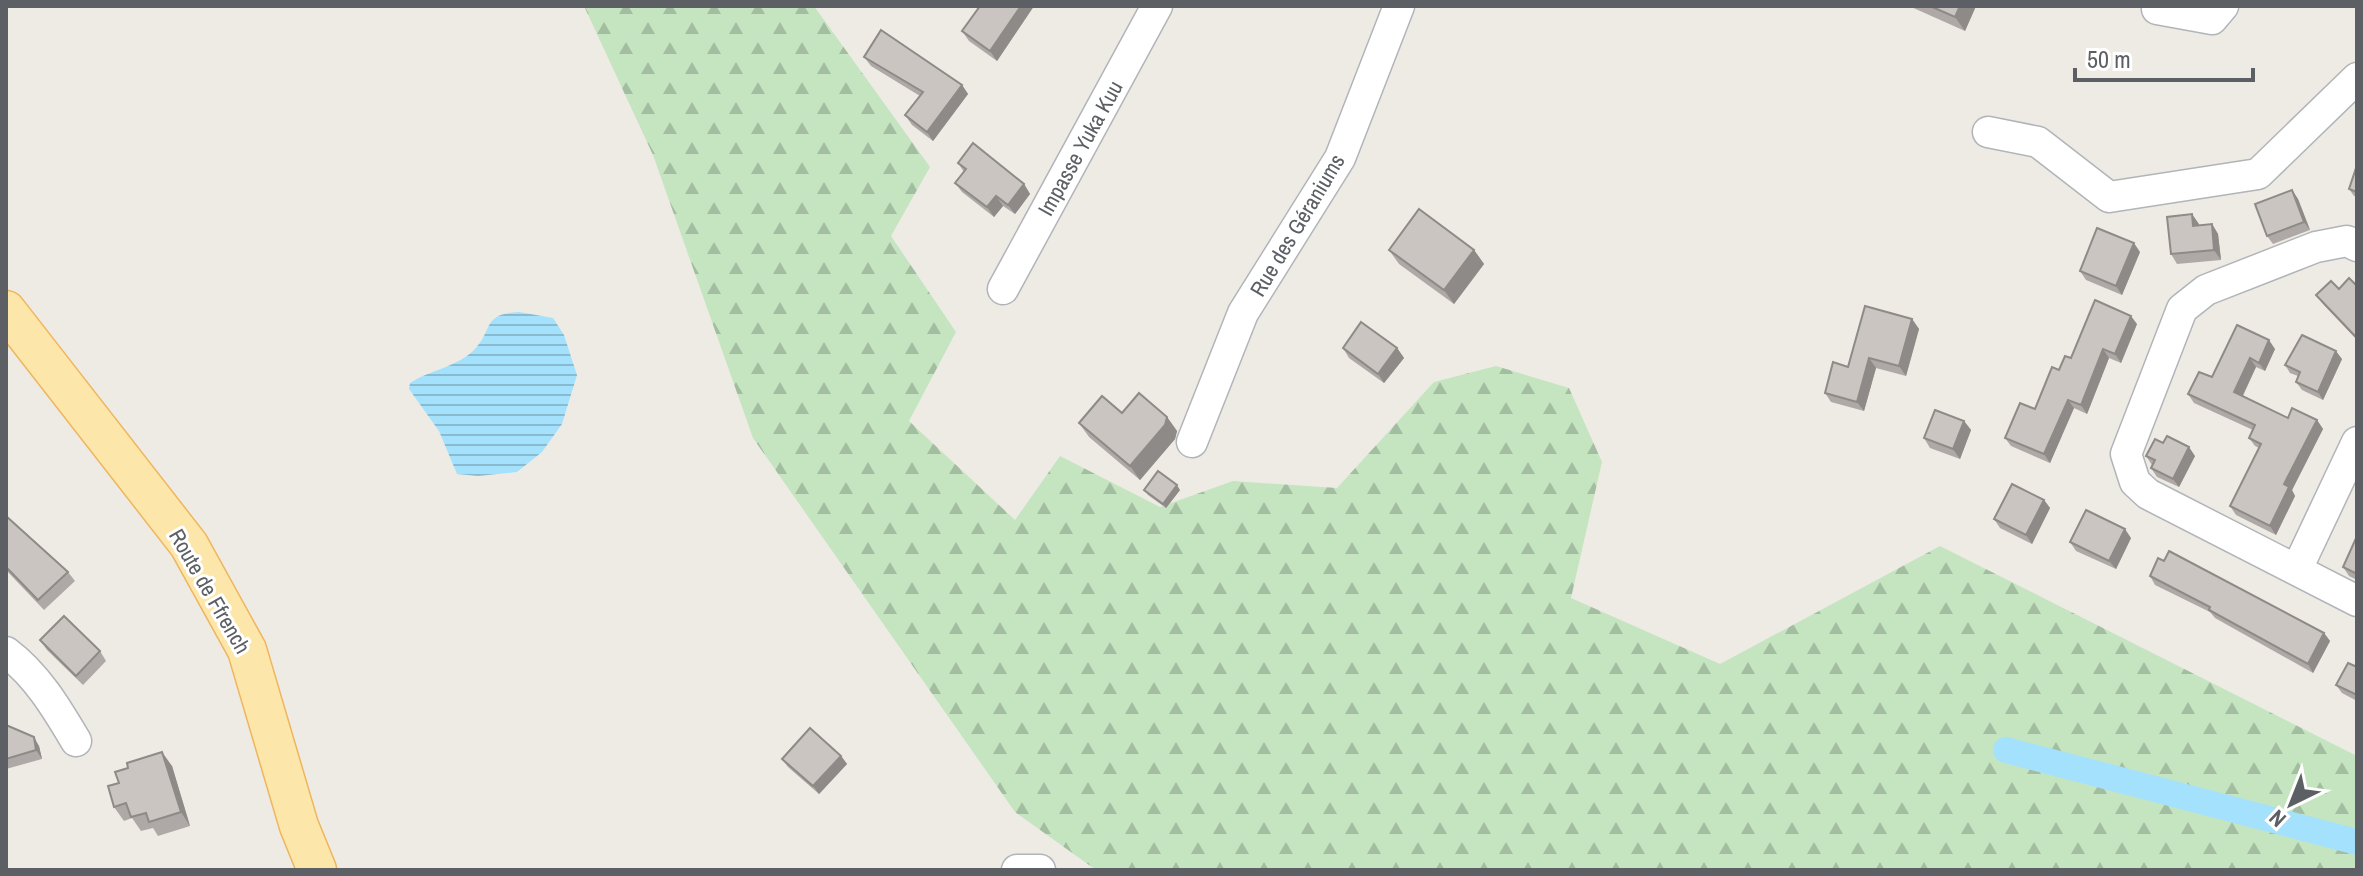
<svg xmlns="http://www.w3.org/2000/svg" width="2363" height="876" font-family="'Archivo Narrow',sans-serif">
<style>
.forest{fill:url(#forest-firs)}
.water{fill:url(#water-rules)}
.lines{fill:none;stroke-linecap:round;stroke-linejoin:round}
.canal{stroke:#a4e1fd;stroke-width:26}
.minor-casing{stroke:#b1b5b9;stroke-width:33}
.major-casing{stroke:#efb55c;stroke-width:41}
.minor{stroke:#fff;stroke-width:30}
.major{stroke:#fde6a9;stroke-width:38}
.wall{fill:#aea9a6}
.shaded-wall{fill:#8d8a87}
.building{fill:#cac5c1;stroke:#8d8a87;stroke-width:2}
.labels{text-anchor:middle;stroke-width:6;stroke-linejoin:round;paint-order:stroke}
.street-label{font-size:22px;fill:#5c6064;stroke:#fff}
</style>
<defs>
<pattern id="forest-firs" width="22" height="20" patternUnits="userSpaceOnUse" patternTransform="scale(2)"><rect width="22" height="20" fill="#c5e5c1"/><path d="M5 1l3.5 6h-7zM16 11l3.5 6h-7z" fill="#a3bda0"/></pattern>
<pattern id="water-rules" width="6" height="5" patternUnits="userSpaceOnUse" patternTransform="scale(2)"><rect width="6" height="5" fill="#a4e1fd"/><path d="M0 2.5h6" fill="none" stroke="#89bad0"/></pattern>
</defs>
<rect width="100%" height="100%" fill="#eeebe4"/>
<path class="forest" d="M584,6h230l116,161 -39,69 65,96 -47,89 106,99 45,-64 100,51 73,-26 104,7 97,-106 62,-16 73,22 33,74 -31,136 149,66 220,-118 417,210v114h-1261l-81,-58 -262,-374 -100,-283z"/>
<path class="water" d="M519,312l34,6 11,17 13,40 -15,49 -20,28 -25,20 -39,4 -21,-2 -18,-43 -30,-42 1,-6c20,-13 47,-16 64,-33 20,-20 7,-36 45,-38z"/>
<g class="lines">
<path class="canal" d="M2006,750l351,92"/>
<g class="minor-casing">
<g id="minor">
<path d="M2157,9l55,10 11,-13"/>
<path d="M1988,132l50,10 71,55 149,-23 99,-96"/>
<path d="M2357,246l-10,-5 -31,6 -110,43 -24,19 -56,145 9,28 13,12 209,107"/>
<path d="M1003,289l154,-283"/>
<path d="M1192,442l51,-129 97,-155 59,-152"/>
<path d="M2297,569l60,-127"/>
<path d="M6,652c31,23 51,57 70,89"/>
<path d="M1017,870h23"/>
</g>
</g>
<g class="major-casing">
<path id="major" d="M6,310l183,235 58,105 52,176 18,44"/>
</g>
<use href="#minor" class="minor"/>
<use href="#major" class="major"/>
</g>
<g class="wall">
<path d="M980,6h54l-37,55 -28,-20 -7,-10z"/>
<path d="M1909,6h67l-11,25z"/>
<path d="M864,57l98,28 6,9 -35,47 -21,-16 -7,-10 15,-19 -49,-30z"/>
<path d="M958,163l66,21 6,10 -15,20 -12,-8 -9,11 -32,-25 -7,-9 9,-11z"/>
<path d="M2357,165v32l-3,-1 -5,-7z"/>
<path d="M2292,190l6,9 12,31 -37,14 -6,-8z"/>
<path d="M2199,224v2l13,-2 6,10 3,26 -44,4 -6,-10z"/>
<path d="M1389,250h85l10,14 -30,40 -55,-40z"/>
<path d="M2140,252l-18,43 -36,-15 -6,-9z"/>
<path d="M2357,286v54l-34,-36 -7,-9 23,-6z"/>
<path d="M1912,319l7,10 -13,47 -30,-8 -12,43 -33,-9 -6,-9 23,-26z"/>
<path d="M2137,324l-16,39 -12,-5 -22,56 -13,-6 -24,55 -39,-17 -6,-8 30,-29 24,-39 12,-12z"/>
<path d="M2237,325l38,24 -10,22 -9,-4 -13,29 45,22 29,2 6,9 -31,61 3,6 -19,39 -40,-20 -6,-9 29,-58 -4,-2 -6,-8 4,-8 -59,-27 -6,-9 24,-17z"/>
<path d="M1343,348h54l7,10 -20,25 -35,-25z"/>
<path d="M2342,359l-19,41 -21,-10 -6,-8 2,-6 -8,-3 -5,-8z"/>
<path d="M1122,413l45,4 10,14 -2,8 -35,41 -51,-43 -10,-14z"/>
<path d="M1964,421l7,9 -11,29 -30,-11 -6,-10z"/>
<path d="M2146,456h49l-16,31 -22,-10 -6,-9 1,-3z"/>
<path d="M1144,490h36l-14,18 -18,-13z"/>
<path d="M2044,500l6,8 -18,36 -32,-16 -6,-9z"/>
<path d="M6,516l62,56 7,9 -31,29 -38,-40z"/>
<path d="M2357,536v44l-8,-4 -6,-9z"/>
<path d="M2131,538l-15,31 -40,-18 -6,-9z"/>
<path d="M2150,576l174,57 6,8 -17,32 -98,-55 -5,-6 -55,-27z"/>
<path d="M40,640l60,11 6,10 -23,24 -36,-35z"/>
<path d="M2357,667v34l-15,-8 -6,-8z"/>
<path d="M6,725l33,21 3,13 -36,10z"/>
<path d="M841,756l6,8 -28,30 -31,-27 -6,-8z"/>
<path d="M172,766l18,60 -32,10 -5,-8 -12,3 -9,-13 -8,3 -10,-14z"/>
</g>
<g class="shaded-wall">
<path d="M1021,6h13l-37,55 -7,-10z"/>
<path d="M1960,6h16l-11,25 -10,-14z"/>
<path d="M962,85l6,9 -35,47 -6,-9z"/>
<path d="M1024,184l6,10 -15,20 -7,-9z"/>
<path d="M2292,190l6,9 12,31 -6,-8z"/>
<path d="M996,196l7,10 -9,11 -7,-10z"/>
<path d="M2192,214l7,10 1,12 -7,-10z"/>
<path d="M2212,224l6,10 3,26 -7,-10z"/>
<path d="M2134,243l6,9 -18,43 -6,-9z"/>
<path d="M1474,250l10,14 -30,40 -10,-14z"/>
<path d="M2131,316l6,8 -16,39 -6,-9z"/>
<path d="M1912,319l7,10 -13,47 -7,-10z"/>
<path d="M2269,340l6,9 -10,22 -6,-8z"/>
<path d="M1397,348l7,10 -20,25 -6,-9z"/>
<path d="M2103,349l6,9 -22,56 -6,-9z"/>
<path d="M2336,351l6,8 -19,41 -5,-8z"/>
<path d="M1869,358l7,10 -12,43 -7,-9z"/>
<path d="M2250,358l6,9 -16,34 -6,-9z"/>
<path d="M2068,400l6,8 -24,55 -6,-9z"/>
<path d="M1167,417l10,14 -2,8 -35,41 -10,-14z"/>
<path d="M2317,420l6,9 -31,61 3,6 -19,39 -6,-9 14,-42z"/>
<path d="M1964,421l7,9 -11,29 -7,-10z"/>
<path d="M2189,447l6,9 -16,31 -6,-8z"/>
<path d="M1177,485l3,5 -14,18 -3,-4z"/>
<path d="M2044,500l6,8 -18,36 -6,-9z"/>
<path d="M2125,529l6,9 -15,31 -7,-8z"/>
<path d="M2324,633l6,8 -17,32 -5,-9z"/>
<path d="M34,737l5,9 3,13 -6,-9z"/>
<path d="M162,752l10,14 18,60 -9,-14z"/>
<path d="M841,756l6,8 -28,30 -6,-8z"/>
</g>
<g class="building">
<path d="M980,6h41l-31,45 -28,-20z"/>
<path d="M1930,6h30l-5,11z"/>
<path d="M881,30l81,55 -35,47 -22,-17 18,-23 -59,-35z"/>
<path d="M973,143l51,41 -16,21 -12,-9 -9,11 -32,-24 11,-14 -8,-6z"/>
<path d="M2357,165v27l-8,-3z"/>
<path d="M2292,190l12,32 -37,14 -12,-32z"/>
<path d="M1419,209l55,41 -30,40 -55,-40z"/>
<path d="M2192,214l1,12 19,-2 2,26 -43,4 -4,-37z"/>
<path d="M2097,228l37,15 -18,43 -36,-15z"/>
<path d="M2349,278l8,8v48l-2,2 -39,-41 15,-14 8,8z"/>
<path d="M2095,300l36,16 -16,38 -12,-5 -22,56 -13,-5 -24,54 -39,-16 15,-35 15,6 17,-42 7,3 6,-14 6,2z"/>
<path d="M1865,306l47,13 -13,47 -30,-8 -12,44 -32,-9 8,-31 15,5z"/>
<path d="M1361,322l36,26 -19,26 -35,-26z"/>
<path d="M2237,325l32,15 -10,23 -9,-5 -16,34 54,26 4,-10 25,12 -33,64 5,3 -19,39 -40,-20 31,-62 -12,-6 6,-13 -67,-31 11,-22 13,5z"/>
<path d="M2302,335l34,16 -18,41 -22,-10 4,-10 -15,-7z"/>
<path d="M1139,393l28,24 -2,8 -35,41 -51,-43 23,-27 20,17z"/>
<path d="M1935,410l29,11 -11,28 -29,-11z"/>
<path d="M2167,436l22,11 -16,32 -22,-11 4,-8 -9,-4 9,-17 8,4z"/>
<path d="M1158,471l19,14 -14,19 -19,-14z"/>
<path d="M2012,484l32,16 -18,35 -32,-16z"/>
<path d="M2086,510l39,19 -16,32 -39,-19z"/>
<path d="M6,516l62,56 -30,28 -32,-33z"/>
<path d="M2357,536v38l-14,-7z"/>
<path d="M2169,551l155,82 -16,31 -99,-54 1,-3 -60,-31 8,-18 6,3z"/>
<path d="M64,616l36,35 -24,25 -36,-36z"/>
<path d="M2348,663l9,4v28l-21,-10z"/>
<path d="M6,725l28,12 2,13 -30,9z"/>
<path d="M810,728l31,28 -28,30 -31,-27z"/>
<path d="M162,752l19,60 -32,10 -3,-9 -15,4 -5,-14 -12,4 -6,-21 11,-3 -4,-11 13,-4 -1,-5z"/>
</g>
<g class="labels">
<g class="street-label">
<text transform="translate(1080 148) rotate(-61)" y="8">Impasse Yuka Kuu</text>
<text transform="translate(1297 225) rotate(-59)" y="8">Rue des Géraniums</text>
<text transform="translate(210 591) rotate(60)" y="8">Route de Ffrench</text>
</g>
</g>
<rect width="2363" height="876" fill="none" stroke="#5c6064" stroke-width="16"/>
<g transform="translate(2291 804) rotate(223)" stroke="#ffffff" stroke-width="6" paint-order="stroke">
<path d="M0-6L14 30L0 20L-14 30Z" fill="#5c6064"/>
<text y="-12" font-size="22" font-weight="bold" text-anchor="middle" fill="#5c6064">N</text>
</g>
<path d="M2075 68v12h178v-12" fill="none" stroke="#5c6064" stroke-width="4"/>
<text x="2087" y="68" font-size="24" fill="#5c6064" stroke="#ffffff" stroke-width="6" paint-order="stroke">50 m</text>
</svg>
